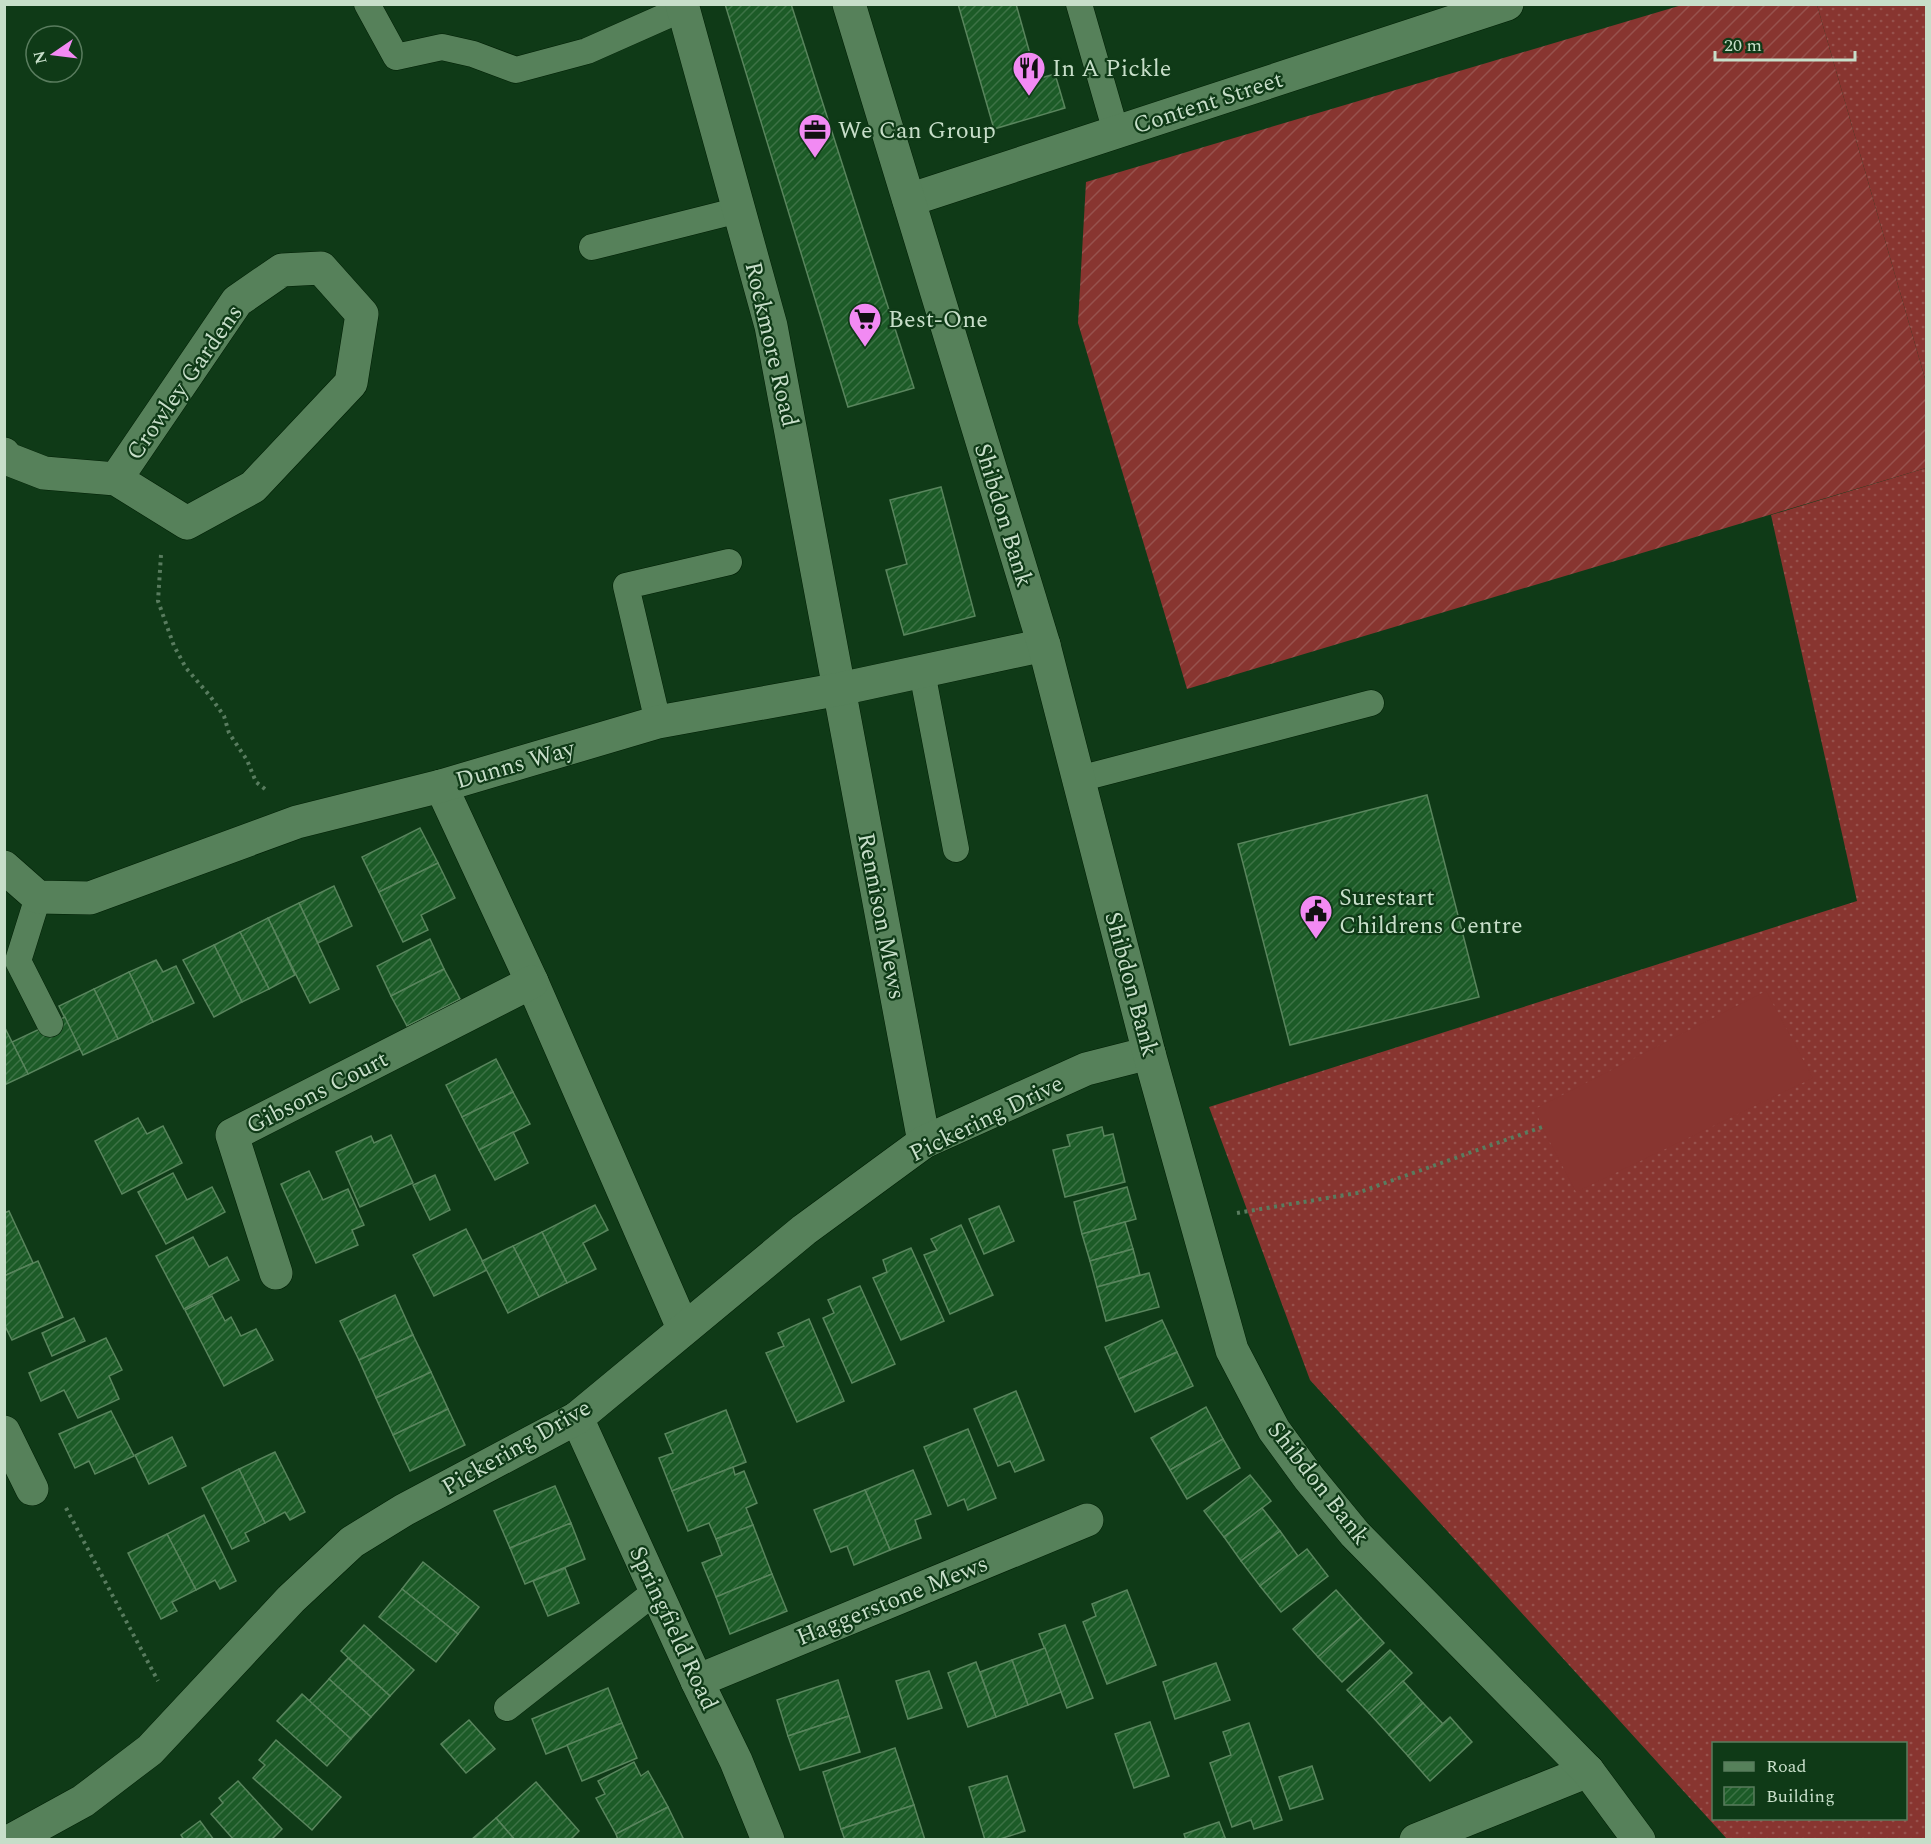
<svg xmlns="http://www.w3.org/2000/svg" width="1931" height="1844" font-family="Spectral,serif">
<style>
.grass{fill:url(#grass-dots);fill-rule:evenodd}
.garden{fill:url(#garden-furrows)}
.pitch{fill:#883530}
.building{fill:url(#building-hatch);stroke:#59855d;stroke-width:1.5}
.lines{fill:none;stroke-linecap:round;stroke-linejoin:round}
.service-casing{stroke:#011f05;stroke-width:27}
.minor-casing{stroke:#011f05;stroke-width:34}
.tertiary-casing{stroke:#011f05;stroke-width:34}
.path{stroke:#597c5f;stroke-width:4;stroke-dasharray:3 4.5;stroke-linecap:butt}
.service{stroke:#56815a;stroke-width:26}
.minor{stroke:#56815a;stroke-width:33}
.tertiary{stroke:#56815a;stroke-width:33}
.labels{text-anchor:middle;stroke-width:4.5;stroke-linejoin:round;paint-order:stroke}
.poi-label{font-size:24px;fill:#c7dec9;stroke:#0f3a17;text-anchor:start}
.street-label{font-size:24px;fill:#c7dec9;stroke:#0f3a17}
</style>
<defs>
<pattern id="grass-dots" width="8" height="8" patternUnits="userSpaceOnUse" patternTransform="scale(1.5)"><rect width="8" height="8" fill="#883530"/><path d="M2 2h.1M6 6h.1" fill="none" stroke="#97524d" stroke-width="1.8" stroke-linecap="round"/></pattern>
<pattern id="garden-furrows" width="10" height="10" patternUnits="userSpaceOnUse" patternTransform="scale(1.5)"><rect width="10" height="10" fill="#883530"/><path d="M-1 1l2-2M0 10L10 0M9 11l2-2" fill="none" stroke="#97524d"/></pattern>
<pattern id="building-hatch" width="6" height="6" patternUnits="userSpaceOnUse" patternTransform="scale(1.5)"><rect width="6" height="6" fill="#1c5b27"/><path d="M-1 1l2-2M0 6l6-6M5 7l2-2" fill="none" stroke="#3c7245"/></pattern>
</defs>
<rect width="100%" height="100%" fill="#0f3a17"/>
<g class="grass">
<path d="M1817,5h109v377z"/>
<path d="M1926,468v1371h-199l-417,-459 -101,-273 648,-206 -86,-386zM1714,1744h192v74h-192z"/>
</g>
<path class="garden" d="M1682,5h135l109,377v86l-739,221 -109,-366 8,-141z"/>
<path class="pitch" d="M1766,991l47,87 -237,114 -34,-65 -7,-18z"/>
<g class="building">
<path d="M725,4h66l123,384 -66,19z"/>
<path d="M958,4h58l21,75 18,-5 10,34 -71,21z"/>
<path d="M941,487l34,129 -71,19 -18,-65 21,-6 -17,-64z"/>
<path d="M1427,795l52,202 -189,48 -52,-201z"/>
<path d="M420,828l18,35 -59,29 -17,-35z"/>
<path d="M438,863l17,35 -34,17 7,15 -25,12 -24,-50z"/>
<path d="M334,886l18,40 -34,17 -19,-40z"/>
<path d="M299,903l40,86 -29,14 -42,-85z"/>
<path d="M268,918l27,57 -26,14 -29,-57z"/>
<path d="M240,932l29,57 -27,13 -28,-57z"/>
<path d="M430,939l14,30 -53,27 -14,-30z"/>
<path d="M214,945l28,57 -28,15 -31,-57z"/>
<path d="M156,960l7,12 13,-6 18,37 -41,19 -24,-50z"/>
<path d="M444,969l16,30 -53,27 -16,-30z"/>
<path d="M129,972l24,50 -35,17 -24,-50z"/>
<path d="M94,989l24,50 -35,16 -24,-49z"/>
<path d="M65,1017l15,32 -52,25 -16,-32z"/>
<path d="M4,1026l24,48 -24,11z"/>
<path d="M496,1059l17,33 -51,25 -16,-32z"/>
<path d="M513,1092l17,32 -51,26 -17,-33z"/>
<path d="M138,1118l9,16 16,-8 19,37 -60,31 -27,-53z"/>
<path d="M1102,1127l2,9 9,-2 12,48 -60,15 -12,-47 17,-4 -3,-11z"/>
<path d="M513,1132l15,31 -33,17 -16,-30z"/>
<path d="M391,1135l22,48 -53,24 -24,-55 35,-16 3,7z"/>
<path d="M309,1171l14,29 25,-11 16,36 -12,5 6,15 -42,18 -35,-79z"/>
<path d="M173,1173l14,27 25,-13 13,25 -59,32 -28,-52z"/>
<path d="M435,1175l15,35 -20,10 -17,-35z"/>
<path d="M1127,1187l9,32 -54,15 -8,-32z"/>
<path d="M595,1205l13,25 -25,13 13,26 -29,14 -25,-51z"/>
<path d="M999,1206l15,35 -30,13 -15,-35z"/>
<path d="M9,1211l24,52 -29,13v-63z"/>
<path d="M1125,1222l8,27 -43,12 -8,-27z"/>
<path d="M961,1225l32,70 -43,19 -26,-59 13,-5 -6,-11z"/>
<path d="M466,1229l21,41 -53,26 -21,-41z"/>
<path d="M542,1232l25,51 -28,14 -26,-51z"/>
<path d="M193,1237l16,30 18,-10 12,23 -55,29 -28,-53z"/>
<path d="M513,1246l26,51 -31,16 -26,-52z"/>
<path d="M911,1248l33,73 -43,19 -28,-62 14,-6 -4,-12z"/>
<path d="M1133,1249l7,26 -43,12 -7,-26z"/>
<path d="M38,1261l25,56 -51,23 -8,-16v-48z"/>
<path d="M1149,1273l10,34 -53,14 -9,-34z"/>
<path d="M860,1286l35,78 -43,19 -29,-65 11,-5 -6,-13z"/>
<path d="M395,1295l18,40 -54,25 -19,-39z"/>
<path d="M212,1296l13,25 6,-4 10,19 15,-7 17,31 -49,26 -39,-76z"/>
<path d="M74,1318l11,23 -33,15 -10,-23z"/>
<path d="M809,1319l35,82 -47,21 -31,-69 18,-7 -6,-13z"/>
<path d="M1162,1320l15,32 -58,27 -14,-32z"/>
<path d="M413,1335l18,37 -55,26 -17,-38z"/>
<path d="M106,1338l16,32 -13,6 10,23 -41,19 -14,-28 -23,11 -12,-28z"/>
<path d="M1177,1352l16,34 -58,26 -16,-33z"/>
<path d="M431,1372l17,37 -55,26 -17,-37z"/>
<path d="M1016,1391l28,69 -29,12 -5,-11 -12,5 -24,-57z"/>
<path d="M1206,1407l17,32 -53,31 -19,-32z"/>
<path d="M448,1409l17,36 -55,26 -17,-36z"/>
<path d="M726,1410l20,52 -74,29 -13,-33 14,-5 -8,-19z"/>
<path d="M111,1411l23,45 -39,18 -6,-13 -14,7 -16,-34z"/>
<path d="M968,1429l28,69 -28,12 -4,-11 -16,7 -24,-59z"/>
<path d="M172,1437l14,29 -37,18 -14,-29z"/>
<path d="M1223,1439l17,29 -53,31 -17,-29z"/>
<path d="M275,1452l30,60 -15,8 -5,-8 -20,11 -26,-54z"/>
<path d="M733,1467l2,8 9,-4 13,32 -11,5 7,17 -37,14 -7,-16 -21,8 -16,-40z"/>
<path d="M239,1469l26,54 -20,10 4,8 -17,8 -30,-61z"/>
<path d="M913,1470l18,44 -16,6 6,18 -31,12 -25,-60z"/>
<path d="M1250,1475l21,26 -47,36 -20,-26z"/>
<path d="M555,1486l16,37 -61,25 -16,-37z"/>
<path d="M865,1490l25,60 -36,15 -7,-19 -16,6 -17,-42z"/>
<path d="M1262,1508l18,23 -39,30 -17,-24z"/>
<path d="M204,1515l32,66 -16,8 -5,-9 -19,10 -29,-56z"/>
<path d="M571,1523l14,36 -60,25 -15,-36z"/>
<path d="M753,1525l19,49 -56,23 -14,-34 20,-8 -6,-16z"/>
<path d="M1280,1531l18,25 -38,30 -19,-25z"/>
<path d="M167,1534l29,56 -24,12 5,9 -16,8 -33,-66z"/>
<path d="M1307,1549l21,27 -47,36 -21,-26z"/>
<path d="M423,1562l56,45 -21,27 -56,-45z"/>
<path d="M565,1568l14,35 -31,13 -15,-35z"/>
<path d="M772,1574l15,37 -57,23 -14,-37z"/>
<path d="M402,1589l56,45 -22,28 -57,-45z"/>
<path d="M1127,1590l29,75 -49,19 -24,-62 13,-6 -4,-12z"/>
<path d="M1336,1590l25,28 -43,39 -25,-28z"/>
<path d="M1361,1618l23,25 -42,39 -24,-25z"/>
<path d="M364,1625l50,45 -24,26 -49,-45z"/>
<path d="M1065,1625l28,73 -26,10 -28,-74z"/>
<path d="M1045,1648l16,44 -33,13 -16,-45z"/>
<path d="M1390,1650l22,23 -43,40 -22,-23z"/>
<path d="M348,1658l42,38 -19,21 -42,-38z"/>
<path d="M1012,1660l16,45 -32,12 -16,-45z"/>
<path d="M976,1662l20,55 -28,10 -20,-54z"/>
<path d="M1216,1663l14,37 -55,19 -12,-37z"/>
<path d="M929,1671l13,37 -34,11 -12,-38z"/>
<path d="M329,1679l42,38 -20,22 -42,-38z"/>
<path d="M838,1680l11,36 -61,20 -11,-36z"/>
<path d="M1403,1681l20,22 -34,32 -20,-22z"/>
<path d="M608,1688l14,35 -76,31 -14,-35z"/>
<path d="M302,1694l49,45 -24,27 -50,-45z"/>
<path d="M1423,1703l20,21 -35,32 -19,-21z"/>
<path d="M849,1716l11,36 -60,18 -12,-34z"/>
<path d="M1450,1717l22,25 -42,39 -22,-25z"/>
<path d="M469,1720l26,29 -29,24 -25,-29z"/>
<path d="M1150,1722l19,54 -35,12 -19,-54z"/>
<path d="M622,1723l15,35 -55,23 -15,-36z"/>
<path d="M1249,1723l33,97 -28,9 -3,-9 -19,7 -22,-64 21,-8 -8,-23z"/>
<path d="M276,1740l65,57 -29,33 -59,-52 12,-13 -6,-5z"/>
<path d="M895,1748l19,57 -73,24 -18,-57z"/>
<path d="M634,1762l7,14 7,-5 20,36 -52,27 -20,-36 9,-4 -7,-13z"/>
<path d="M1312,1766l11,33 -33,10 -11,-32z"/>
<path d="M1007,1776l18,55 -28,9h-12l-16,-53z"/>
<path d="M238,1781l44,48 -11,11h-37l-23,-26 12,-11 -4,-5z"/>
<path d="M536,1782l43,49 -9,9h-55l-19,-22z"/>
<path d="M914,1805l11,35h-80l-4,-11z"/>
<path d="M668,1807l16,33h-66l-2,-6z"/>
<path d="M496,1818l19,22h-44z"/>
<path d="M200,1821l14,19h-30l-3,-5z"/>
<path d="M1219,1822l7,18h-40l-2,-6z"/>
</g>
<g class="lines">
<g class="service-casing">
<g id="service">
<path d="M367,4l29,53 46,-10 31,7 43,16 71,-19 97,-43"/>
<path d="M1079,4l37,128"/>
<path d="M592,247l147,-37"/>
<path d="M922,672l34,177"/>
<path d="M658,722l-32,-136 103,-24"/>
<path d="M1079,779l292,-76"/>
<path d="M38,897l-20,64 32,63"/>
<path d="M507,1708l149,-117"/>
</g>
</g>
<g class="minor-casing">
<g id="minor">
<path d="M682,4l89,322 153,816"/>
<path d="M909,200l598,-196"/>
<path d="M4,454l4,5 36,14 72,6 71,44 66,-36 98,-104 11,-69 -41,-46 -39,2 -45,31 -121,178"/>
<path d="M441,786l91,196 151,346"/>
<path d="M4,867l34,30 52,1 207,-76 144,-36 217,-64 182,-33 204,-44"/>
<path d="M276,1273l-44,-138 300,-153"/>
<path d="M577,1418l120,263 39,80 32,79"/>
<path d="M4,1432l28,57"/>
<path d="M697,1681l390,-161"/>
<path d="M12,1840l71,-39 67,-51 141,-151 61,-57 52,-32 173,-92 227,-188 120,-88 162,-73 63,-16"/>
<path d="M1416,1840l172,-69"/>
</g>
</g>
<g class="tertiary-casing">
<path id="tertiary" d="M849,4l195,641 105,408 83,297 42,80 35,48 46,56 233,237 51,69"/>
</g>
<g class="path">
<path d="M161,555l-3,46 16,45 12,22 24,28 14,20 5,17 18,27 9,22 9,7"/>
<path d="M1237,1213l120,-20 185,-66"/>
<path d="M66,1508l92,173"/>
</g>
<use href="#service" class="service"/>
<use href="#minor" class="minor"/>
<use href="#tertiary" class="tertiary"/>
</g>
<defs>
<g id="restaurant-pin" transform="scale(1.725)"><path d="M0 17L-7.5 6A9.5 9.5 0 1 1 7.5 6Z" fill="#f28af3" stroke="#0f3a17"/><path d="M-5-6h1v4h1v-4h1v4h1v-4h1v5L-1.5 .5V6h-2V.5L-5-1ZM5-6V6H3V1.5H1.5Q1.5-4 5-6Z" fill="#111"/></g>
<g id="office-pin" transform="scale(1.725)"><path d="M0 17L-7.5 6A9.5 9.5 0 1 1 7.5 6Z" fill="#f28af3" stroke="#0f3a17"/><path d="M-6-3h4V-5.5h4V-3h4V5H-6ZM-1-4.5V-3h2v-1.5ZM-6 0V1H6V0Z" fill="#111"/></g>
<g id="supermarket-pin" transform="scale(1.725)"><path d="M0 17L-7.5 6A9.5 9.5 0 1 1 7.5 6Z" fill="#f28af3" stroke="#0f3a17"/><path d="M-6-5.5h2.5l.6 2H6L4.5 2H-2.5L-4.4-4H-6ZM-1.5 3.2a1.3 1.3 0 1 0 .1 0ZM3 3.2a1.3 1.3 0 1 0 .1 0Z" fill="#111"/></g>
<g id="civic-pin" transform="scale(1.725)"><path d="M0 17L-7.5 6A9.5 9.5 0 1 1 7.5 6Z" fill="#f28af3" stroke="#0f3a17"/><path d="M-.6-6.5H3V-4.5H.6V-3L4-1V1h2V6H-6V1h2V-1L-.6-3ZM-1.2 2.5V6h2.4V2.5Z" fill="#111"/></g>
</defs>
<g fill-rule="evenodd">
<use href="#restaurant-pin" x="1029" y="68"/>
<use href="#office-pin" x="815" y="130"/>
<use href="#supermarket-pin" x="865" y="319"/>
<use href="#civic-pin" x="1316" y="911"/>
</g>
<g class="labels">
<g class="poi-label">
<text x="1052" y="76">In A Pickle</text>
<text x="838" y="138">We Can Group</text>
<text x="888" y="327">Best-One</text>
<text x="1339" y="905">Surestart<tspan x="1339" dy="28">Childrens Centre</tspan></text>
</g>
<g class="street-label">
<text transform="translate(1208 102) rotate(-18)" y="8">Content Street</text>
<text transform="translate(772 344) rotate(77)" y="8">Rockmore Road</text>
<text transform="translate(184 382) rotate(-55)" y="8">Crowley Gardens</text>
<text transform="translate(1004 515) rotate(73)" y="8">Shibdon Bank</text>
<text transform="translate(515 764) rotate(-16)" y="8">Dunns Way</text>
<text transform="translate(882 916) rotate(79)" y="8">Rennison Mews</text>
<text transform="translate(1132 984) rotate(75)" y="8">Shibdon Bank</text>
<text transform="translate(317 1092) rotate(-27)" y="8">Gibsons Court</text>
<text transform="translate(986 1118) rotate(-26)" y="8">Pickering Drive</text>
<text transform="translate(516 1447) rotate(-30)" y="8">Pickering Drive</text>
<text transform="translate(1319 1483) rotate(52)" y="8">Shibdon Bank</text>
<text transform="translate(892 1600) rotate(-22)" y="8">Haggerstone Mews</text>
<text transform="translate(674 1628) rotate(65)" y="8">Springfield Road</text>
</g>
</g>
<rect width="1931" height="1844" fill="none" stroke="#c7dec9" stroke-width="12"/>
<rect x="1712" y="1742" width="195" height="78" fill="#0f3a17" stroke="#597c5e" stroke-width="1.5"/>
<rect x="1724" y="1762" width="30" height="9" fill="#56815a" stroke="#597c5e" stroke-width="1.5"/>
<text x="1766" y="1772" font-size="18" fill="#c7dec9">Road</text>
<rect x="1724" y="1787" width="30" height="18" fill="url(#building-hatch)" stroke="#597c5e" stroke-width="1.5"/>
<text x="1766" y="1802" font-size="18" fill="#c7dec9">Building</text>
<g transform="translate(54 54) rotate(256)"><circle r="28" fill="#0f3a17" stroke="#597c5e" stroke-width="1.5"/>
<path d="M0-4.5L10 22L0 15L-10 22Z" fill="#f28af3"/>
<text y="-9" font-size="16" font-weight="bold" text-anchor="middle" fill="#c7dec9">N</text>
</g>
<path d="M1715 51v9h140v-9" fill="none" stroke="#c7dec9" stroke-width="3"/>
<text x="1724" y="51" font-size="18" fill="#c7dec9" stroke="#0f3a17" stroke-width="4.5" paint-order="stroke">20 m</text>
</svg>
